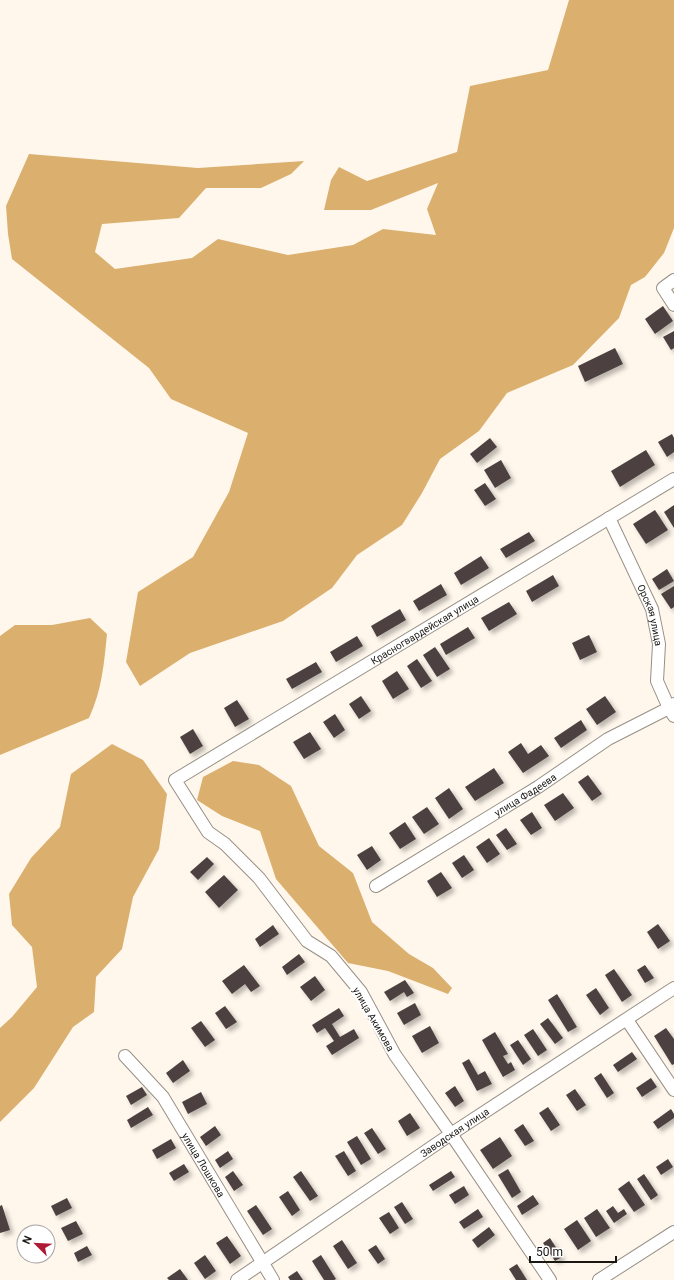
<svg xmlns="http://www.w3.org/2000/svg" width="674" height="1280" font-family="Roboto,sans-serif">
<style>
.forest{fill:#dbb06f}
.building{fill:#4d413f;filter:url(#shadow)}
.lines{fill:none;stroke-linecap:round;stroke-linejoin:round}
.minor-casing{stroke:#979086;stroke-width:14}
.minor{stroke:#fff;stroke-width:12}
.labels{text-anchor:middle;stroke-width:4;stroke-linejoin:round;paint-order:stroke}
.street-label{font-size:10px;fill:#1a1713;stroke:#fff}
</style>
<defs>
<filter id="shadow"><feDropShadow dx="3.5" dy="3.5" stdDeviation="2" flood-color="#0004"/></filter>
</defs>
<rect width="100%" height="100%" fill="#fff7ec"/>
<g class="forest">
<path d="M569,0h105v228l-10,25 -19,24 -14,8 -12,33 -46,47 -66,28 -28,38 -39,28 -18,34 -20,32 -45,30 -25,33 -49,33 -93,32 -50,33 -14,-24 12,-70 55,-35 36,-65 19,-59 -77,-34 -22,-31 -137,-109 -4,-25 -2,-28 23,-52 169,14 106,-7 -13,13 -30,14h-55l-27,30 -77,6 -7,28 20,17 77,-11 26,-19 70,16 65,-10 30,-16 53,6 -9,-26 11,-26 -67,27h-47l7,-30 8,-13 28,14 90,-29 13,-66 78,-16z"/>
<path d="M90,618l17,16c-3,30 -5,56 -18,84l-89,37v-119l15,-11h37z"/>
<path d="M112,744l31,16 24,34 -8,55 -26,48 -11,52 -26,28 -2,35 -21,15 -39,61 -34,34v-94l12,-11 25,-30 -5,-40 -20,-22 -3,-31 22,-36 29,-31 11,-53z"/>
<path d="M233,761l26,4 32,21 28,60 34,27 19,49 37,32 24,14 19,20 -4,6 -60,-23 -40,-8 -72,-84 -16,-48 -38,-15 -25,-16 6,-23z"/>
</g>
<g class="building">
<path d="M663,306l10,15 -18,13 -10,-15z"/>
<path d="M674,331v17l-3,2 -8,-13z"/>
<path d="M615,348l8,16 -38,18 -7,-16z"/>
<path d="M672,434l2,4v14l-7,5 -9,-15z"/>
<path d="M490,438l7,9 -20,16 -7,-9z"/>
<path d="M646,450l9,15 -35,22 -9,-16z"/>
<path d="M501,460l10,18 -16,10 -11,-18z"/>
<path d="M485,483l11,16 -11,7 -11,-16z"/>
<path d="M674,505v23l-10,-16z"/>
<path d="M655,510l13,20 -22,14 -13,-20z"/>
<path d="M529,532l6,9 -29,17 -6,-9z"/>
<path d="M481,556l8,12 -28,17 -7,-12z"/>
<path d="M667,569l7,12 -15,9 -7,-11z"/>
<path d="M553,575l6,11 -27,16 -6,-11z"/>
<path d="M441,584l6,11 -28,16 -6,-10z"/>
<path d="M674,586v21l-3,2 -10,-15z"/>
<path d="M509,602l8,12 -28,17 -8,-13z"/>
<path d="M400,609l6,11 -29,17 -6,-11z"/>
<path d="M468,627l7,11 -29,17 -6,-11z"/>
<path d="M589,635l8,17 -17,8 -8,-17z"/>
<path d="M357,636l6,10 -27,16 -6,-10z"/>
<path d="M435,647l15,22 -13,8 -14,-22z"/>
<path d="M417,659l15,22 -11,7 -14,-22z"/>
<path d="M316,662l6,10 -30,17 -6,-10z"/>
<path d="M397,671l12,18 -16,10 -11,-18z"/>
<path d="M361,696l10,15 -12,8 -10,-15z"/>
<path d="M605,696l11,16 -19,13 -11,-16z"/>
<path d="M237,700l12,19 -14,8 -11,-19z"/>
<path d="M335,714l10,16 -11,8 -11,-16z"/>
<path d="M581,720l6,10 -26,18 -7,-10z"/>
<path d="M193,729l10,17 -13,8 -10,-17z"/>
<path d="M310,732l11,17 -17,10 -11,-17z"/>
<path d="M521,743l7,11 13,-9 8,11 -26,17 -15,-21z"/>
<path d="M494,768l10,15 -29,18 -10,-14z"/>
<path d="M588,775l14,19 -10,7 -14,-19z"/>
<path d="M449,788l14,21 -14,10 -14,-21z"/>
<path d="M563,793l11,15 -19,13 -11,-16z"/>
<path d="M427,807l12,17 -15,10 -12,-17z"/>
<path d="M532,812l10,16 -11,7 -11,-15z"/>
<path d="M405,822l11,17 -16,10 -11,-16z"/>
<path d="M506,828l11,16 -10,6 -11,-15z"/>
<path d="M489,838l11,16 -13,9 -11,-16z"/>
<path d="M372,846l9,14 -14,10 -10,-15z"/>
<path d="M464,855l10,15 -12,8 -10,-15z"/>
<path d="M207,857l7,7 -16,16 -8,-8z"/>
<path d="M441,872l11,16 -15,9 -10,-16z"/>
<path d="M224,875l14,15 -19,18 -14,-16z"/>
<path d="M658,924l12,17 -12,8 -11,-17z"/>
<path d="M273,925l6,9 -19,13 -5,-8z"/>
<path d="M299,954l6,8 -18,13 -5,-8z"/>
<path d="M244,965l16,21 -9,6 -6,-8 -13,10 -10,-13z"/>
<path d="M645,965l9,13 -9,5 -8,-13z"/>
<path d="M614,969l18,26 -10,7 -17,-27z"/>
<path d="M315,976l10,14 -14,11 -11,-14z"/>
<path d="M405,980l9,13 -7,4 -3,-5 -14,9 -6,-9z"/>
<path d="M596,988l13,20 -9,7 -14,-20z"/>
<path d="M557,994l20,33 -9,5 -20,-32z"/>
<path d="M415,1003l6,12 -17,10 -7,-12z"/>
<path d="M225,1006l12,16 -11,7 -11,-16z"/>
<path d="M339,1008l5,8 -12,8 8,13 14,-8 5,9 -27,17 -6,-9 8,-5 -9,-13 -8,5 -5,-8z"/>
<path d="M548,1018l15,20 -8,6 -15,-20z"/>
<path d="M201,1021l14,19 -10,7 -14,-19z"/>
<path d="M430,1026l9,17 -17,10 -10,-17z"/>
<path d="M666,1028l8,11v25l-2,1 -18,-29z"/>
<path d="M533,1029l14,21 -9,6 -14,-21z"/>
<path d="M495,1032l13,22 -5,2 5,8 3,-2 4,8 -12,7 -21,-37z"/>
<path d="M518,1040l13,19 -8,6 -13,-20z"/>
<path d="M632,1052l5,7 -19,13 -5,-7z"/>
<path d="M469,1059l9,16 7,-4 7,13 -15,7 -15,-28z"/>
<path d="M183,1060l7,11 -17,12 -7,-10z"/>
<path d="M601,1073l13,20 -7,5 -13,-20z"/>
<path d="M651,1078l6,9 -15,10 -6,-9z"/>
<path d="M455,1086l9,15 -9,6 -10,-14z"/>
<path d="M142,1087l5,8 -16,10 -5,-9z"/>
<path d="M575,1089l11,16 -9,6 -11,-16z"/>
<path d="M201,1092l6,12 -19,10 -6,-12z"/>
<path d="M148,1107l5,8 -22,13 -4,-8z"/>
<path d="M548,1107l12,18 -9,6 -12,-18z"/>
<path d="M671,1109l3,5v4l-16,11 -5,-7z"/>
<path d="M410,1113l10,15 -13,8 -9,-15z"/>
<path d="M523,1124l11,17 -9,5 -11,-16z"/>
<path d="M215,1126l6,9 -15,11 -6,-9z"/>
<path d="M372,1128l14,21 -8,5 -14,-21z"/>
<path d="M357,1136l14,23 -10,6 -14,-23z"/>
<path d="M500,1137l12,19 -19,13 -13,-19z"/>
<path d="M171,1139l5,9 -19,11 -5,-9z"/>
<path d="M228,1151l5,8 -13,9 -5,-8z"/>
<path d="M344,1151l12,20 -8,5 -13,-20z"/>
<path d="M668,1159l5,8 -12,8 -5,-8z"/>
<path d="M184,1164l5,8 -15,9 -5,-8z"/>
<path d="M508,1169l13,23 -9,6 -14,-23z"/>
<path d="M233,1171l10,14 -9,6 -9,-14z"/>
<path d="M301,1171l17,25 -8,5 -17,-24z"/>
<path d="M451,1171l4,6 -22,14 -4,-6z"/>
<path d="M644,1174l14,21 -7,5 -14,-21z"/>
<path d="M629,1181l16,24 -11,7 -16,-23z"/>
<path d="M464,1186l5,9 -14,9 -6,-9z"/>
<path d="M288,1191l12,19 -8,6 -13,-19z"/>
<path d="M533,1195l6,9 -17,11 -5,-9z"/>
<path d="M67,1198l5,10 -16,8 -5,-10z"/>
<path d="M402,1202l11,17 -8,5 -11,-17z"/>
<path d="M2,1205l8,25 -10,3v-27z"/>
<path d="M256,1205l16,24 -9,6 -16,-24z"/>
<path d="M613,1206l5,7 6,-4 3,5 -13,9 -8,-12z"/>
<path d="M478,1209l5,8 -19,12 -5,-7z"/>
<path d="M597,1209l13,19 -14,9 -12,-19z"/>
<path d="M389,1212l10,16 -9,6 -11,-16z"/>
<path d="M577,1220l14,21 -13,9 -14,-21z"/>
<path d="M76,1221l7,13 -15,7 -7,-13z"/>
<path d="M489,1227l6,8 -17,13 -6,-8z"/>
<path d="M227,1236l14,20 -11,8 -14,-21z"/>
<path d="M550,1238l12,19 -7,4 -12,-18z"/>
<path d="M342,1240l15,23 -9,6 -15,-23z"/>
<path d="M376,1245l9,14 -7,5 -10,-14z"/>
<path d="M87,1246l5,9 -14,7 -4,-9z"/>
<path d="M205,1255l11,16 -11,8 -11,-16z"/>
<path d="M321,1255l15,24 -2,1h-10l-12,-19z"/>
<path d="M517,1264l10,16h-11l-7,-11z"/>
<path d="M180,1269l8,11h-19l-2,-2z"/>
<path d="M297,1271l6,9h-13l-2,-3z"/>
</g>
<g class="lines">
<g class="minor-casing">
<g id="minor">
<path d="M674,280l-11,8 11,17"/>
<path id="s1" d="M609,518l43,91 7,35 -2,37 12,27 5,8"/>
<path id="s2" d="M376,886l162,-99 70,-48 61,-31 5,-4"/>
<path d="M627,1020l47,70"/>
<path id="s3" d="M125,1056l38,41 110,183"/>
<path id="s4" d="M237,1280l214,-146 223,-146"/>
<path id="s5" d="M550,1280l-99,-146 -56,-79 -34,-63 -30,-36 -24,-15 -48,-63 -34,-34 -17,-12 -33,-52 499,-301"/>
<path d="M599,1280l75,-48"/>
</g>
</g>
<use href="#minor" class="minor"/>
</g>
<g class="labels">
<g class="street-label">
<text dy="4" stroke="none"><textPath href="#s1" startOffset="106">Орская улица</textPath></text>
<text dy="4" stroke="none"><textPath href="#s5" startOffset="921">Красногвардейская улица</textPath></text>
<text dy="4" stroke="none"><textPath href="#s2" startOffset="175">улица Фадеева</textPath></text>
<text transform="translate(374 1019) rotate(60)" y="4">улица Акимова</text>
<text dy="4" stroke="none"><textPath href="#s4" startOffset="263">Заводская улица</textPath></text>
<text dy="4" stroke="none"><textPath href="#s3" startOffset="135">улица Лошкова</textPath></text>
</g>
</g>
<g transform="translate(36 1244) rotate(294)"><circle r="19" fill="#ffffff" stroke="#a3a2a1"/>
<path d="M0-3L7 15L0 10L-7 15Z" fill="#ae1a36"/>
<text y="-6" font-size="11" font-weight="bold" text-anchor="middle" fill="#1a1713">N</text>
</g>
<path d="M530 1256v6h86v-6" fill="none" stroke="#1a1713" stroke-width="2"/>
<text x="536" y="1256" font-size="12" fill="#1a1713" stroke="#ffffff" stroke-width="3" paint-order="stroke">50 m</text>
</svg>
